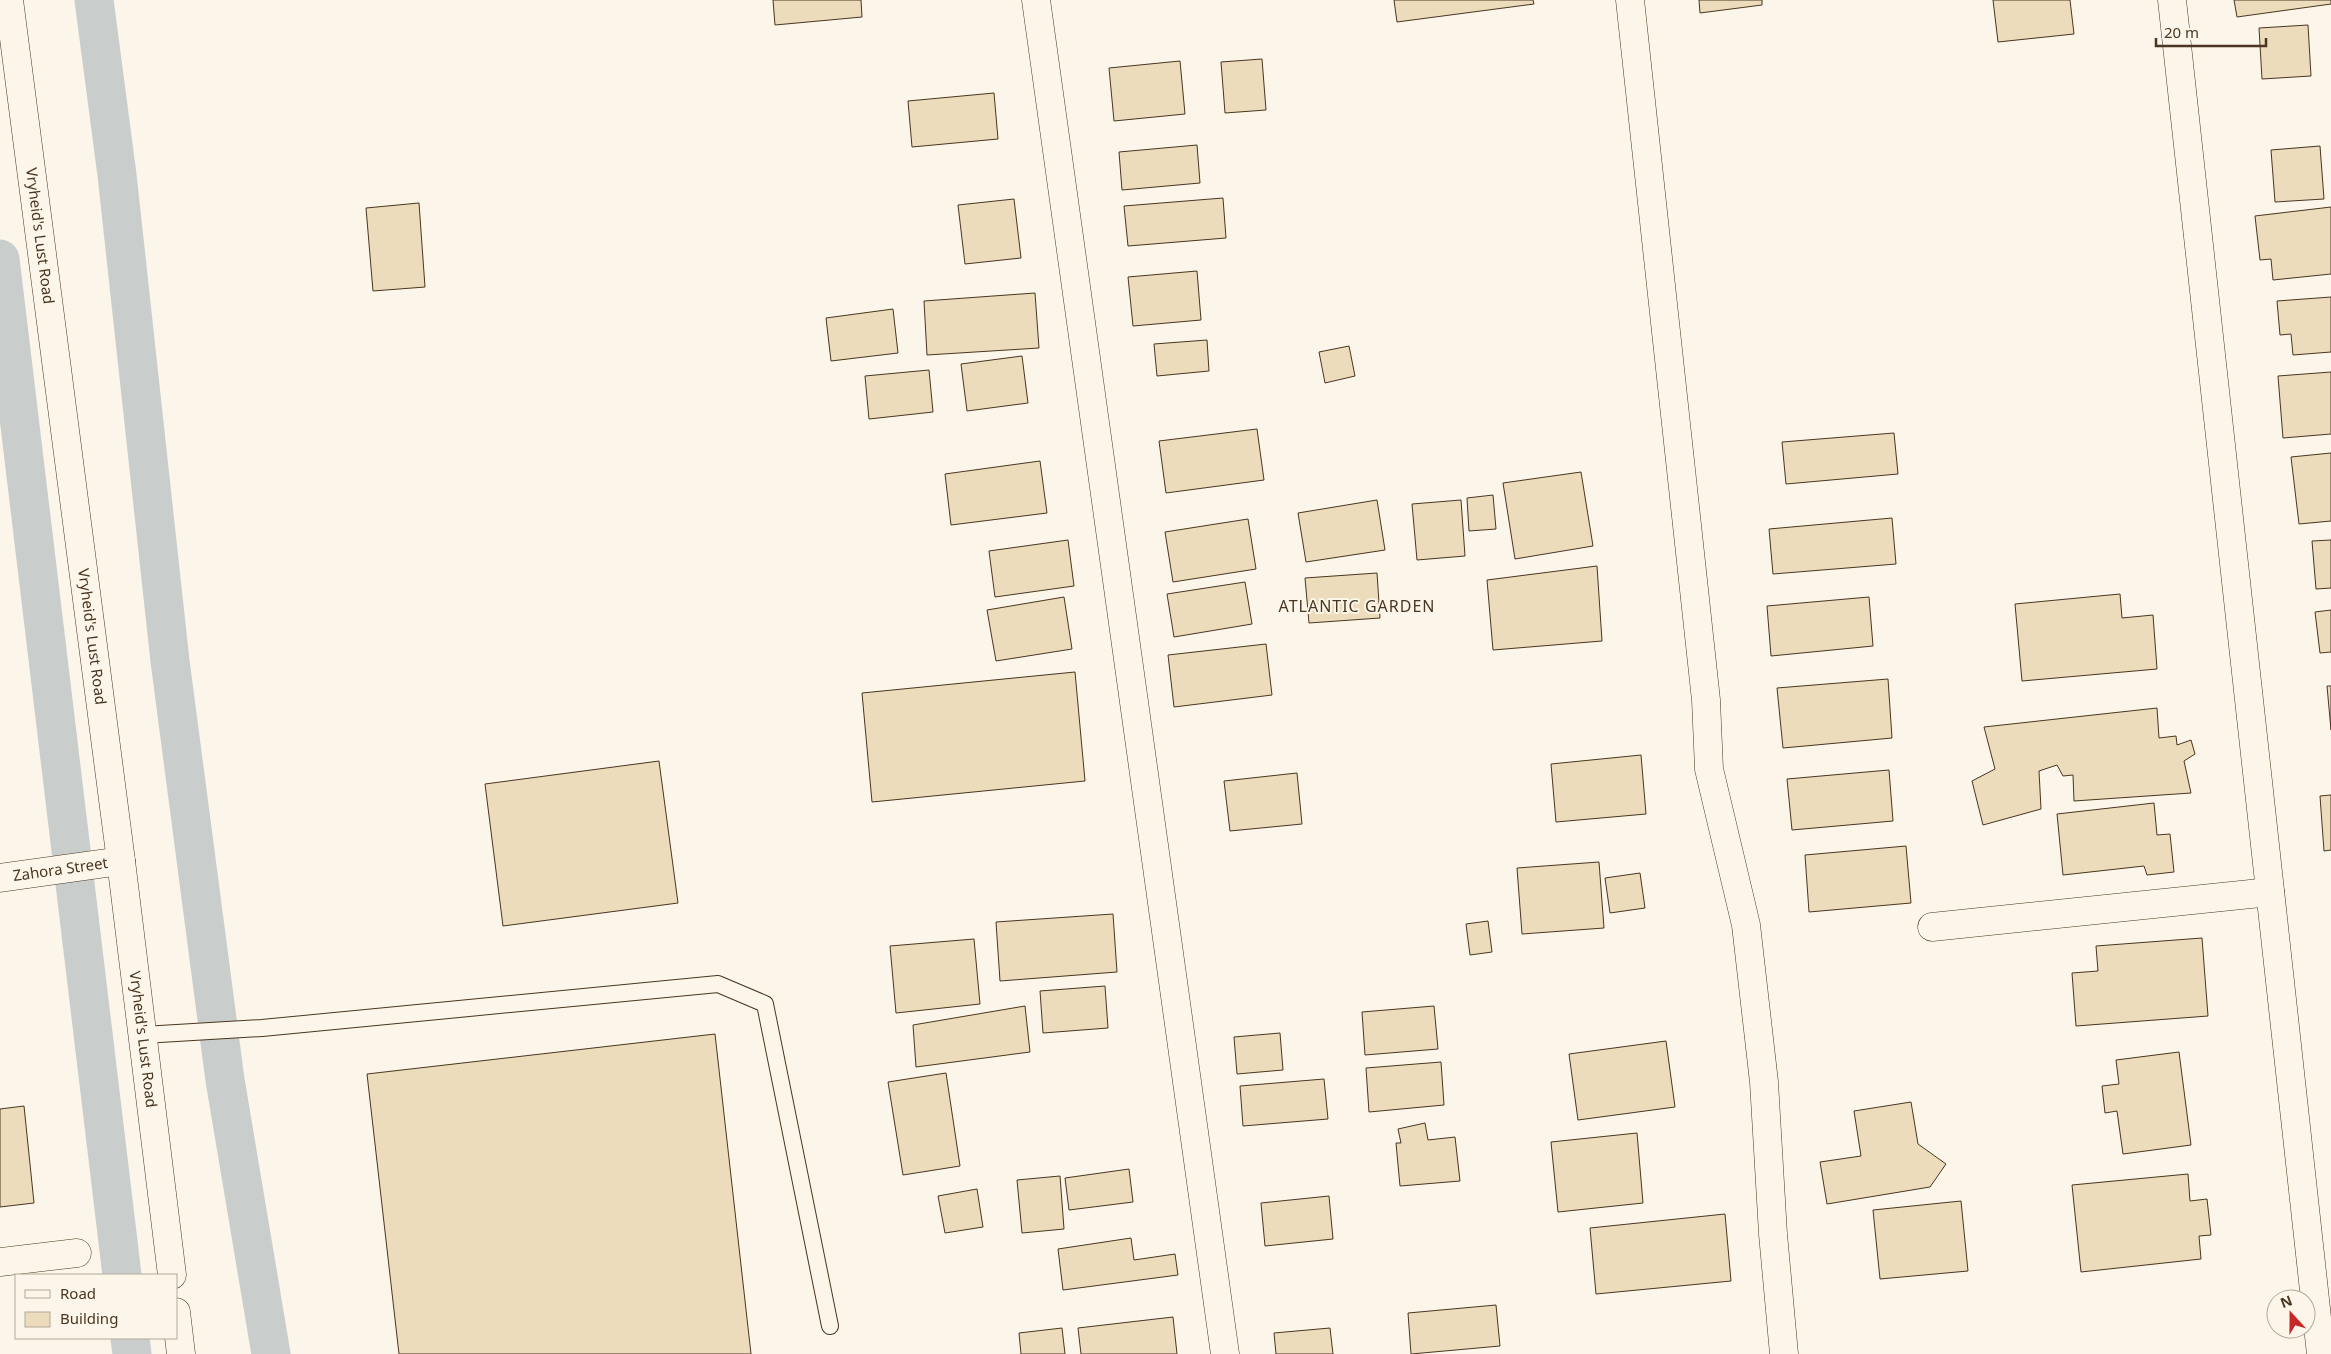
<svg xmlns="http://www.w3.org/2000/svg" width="2331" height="1354" font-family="'Noto Sans',sans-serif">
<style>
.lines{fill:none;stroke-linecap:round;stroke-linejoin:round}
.canal{stroke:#c9cecd;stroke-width:39}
.building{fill:#ecdcbc;stroke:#4a3520}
.lane-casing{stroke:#4a3520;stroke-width:18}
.street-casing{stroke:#4a3520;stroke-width:29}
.lane{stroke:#fbf6e9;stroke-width:16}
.street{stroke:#fbf6e9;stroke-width:28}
.labels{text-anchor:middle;stroke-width:4;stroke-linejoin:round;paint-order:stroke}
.street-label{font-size:15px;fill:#4a3520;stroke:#fbf6e9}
.neighbourhood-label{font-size:16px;letter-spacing:1px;fill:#4a3520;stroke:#fbf6e9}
</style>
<rect width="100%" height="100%" fill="#fbf6e9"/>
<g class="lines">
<g class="canal">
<path d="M94,0l23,175 53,486 55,419 46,274"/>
<path d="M0,259l122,1016"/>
<path d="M130,1338l2,16"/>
</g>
</g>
<g class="building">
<path d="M773,0h88l1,17 -87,8z"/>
<path d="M1394,0h139l1,4 -137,18z"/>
<path d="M1699,0h63v5l-62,8z"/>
<path d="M1993,0h77l4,34 -76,8z"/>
<path d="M2234,0h97v4l-94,13z"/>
<path d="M2308,25l3,51 -49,3 -3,-51z"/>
<path d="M1262,59l4,51 -41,3 -4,-51z"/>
<path d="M1180,61l5,53 -71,7 -5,-53z"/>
<path d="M994,93l4,46 -86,8 -4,-46z"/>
<path d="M1197,145l3,38 -78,7 -3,-38z"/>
<path d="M2320,146l4,53 -49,3 -4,-52z"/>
<path d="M1223,198l3,40 -98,8 -4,-40z"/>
<path d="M1014,199l7,59 -56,6 -7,-59z"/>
<path d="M419,203l6,84 -52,4 -7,-83z"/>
<path d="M2331,207v67l-58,6 -2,-21 -11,1 -5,-44z"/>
<path d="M1197,271l4,49 -68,6 -5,-49z"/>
<path d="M1035,293l4,55 -112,7 -3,-54z"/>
<path d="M2331,297v55l-38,3 -2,-21 -11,1 -3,-34z"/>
<path d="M893,309l5,44 -67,8 -5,-43z"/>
<path d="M1207,340l2,31 -52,5 -3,-32z"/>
<path d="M1349,346l6,30 -30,7 -6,-31z"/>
<path d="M1022,356l6,47 -61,8 -6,-47z"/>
<path d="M929,370l4,42 -64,7 -4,-43z"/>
<path d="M2331,372v62l-48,4 -5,-62z"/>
<path d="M1257,429l7,51 -98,13 -7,-52z"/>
<path d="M1894,433l4,41 -112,10 -4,-42z"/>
<path d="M2331,453v68l-32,3 -8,-67z"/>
<path d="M1040,461l7,52 -96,12 -6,-51z"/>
<path d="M1581,472l12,74 -78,13 -12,-76z"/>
<path d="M1493,495l3,34 -27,2 -2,-33z"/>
<path d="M1377,500l8,50 -79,12 -8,-49z"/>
<path d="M1461,500l4,56 -48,4 -5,-56z"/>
<path d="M1892,518l4,46 -123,10 -4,-45z"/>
<path d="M1248,519l8,50 -83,13 -8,-50z"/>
<path d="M1068,540l6,46 -79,11 -6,-46z"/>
<path d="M2331,540v48l-15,1 -4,-48z"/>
<path d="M1597,566l5,75 -109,9 -6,-70z"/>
<path d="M1377,573l3,45 -71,5 -4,-45z"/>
<path d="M1245,582l7,42 -78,13 -7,-43z"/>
<path d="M2120,594l2,24 31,-3 4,54 -135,12 -7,-77z"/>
<path d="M1064,597l8,52 -76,12 -9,-51z"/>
<path d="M1869,597l4,49 -102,10 -4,-50z"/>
<path d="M2331,610v42l-11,1 -5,-41z"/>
<path d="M1266,644l6,51 -98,12 -6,-52z"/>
<path d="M1075,672l10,109 -213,21 -10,-109z"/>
<path d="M1888,679l4,59 -109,10 -6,-60z"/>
<path d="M2327,686h4v44z"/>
<path d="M2157,708l2,30 17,-2 1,9 14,-5 4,14 -11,7 7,32 -117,8 -1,-26 -10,1 -6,-11 -18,6 2,38 -58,16 -11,-44 23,-12 -11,-42z"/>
<path d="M1641,755l5,59 -90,8 -5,-58z"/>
<path d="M659,761l19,142 -175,23 -18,-142z"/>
<path d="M1889,770l4,51 -101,9 -5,-51z"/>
<path d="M1297,773l5,51 -72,7 -6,-50z"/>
<path d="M2331,795v55l-7,1 -4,-55z"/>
<path d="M2154,803l3,32 13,-1 4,38 -27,3 -3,-9 -81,9 -6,-61z"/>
<path d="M1906,846l5,57 -102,9 -4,-57z"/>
<path d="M1599,862l5,66 -82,6 -5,-66z"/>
<path d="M1640,873l5,35 -35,5 -5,-35z"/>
<path d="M1113,914l4,58 -117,9 -4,-59z"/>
<path d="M1488,921l4,31 -22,3 -4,-31z"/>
<path d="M2202,938l6,78 -132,10 -4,-53 26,-2 -2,-25z"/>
<path d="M974,939l6,65 -84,9 -6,-67z"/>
<path d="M1105,986l3,42 -65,5 -3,-42z"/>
<path d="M1025,1006l5,46 -114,15 -3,-42z"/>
<path d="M1434,1006l4,43 -73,6 -3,-43z"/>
<path d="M1280,1033l3,37 -46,4 -3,-37z"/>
<path d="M715,1034l36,320h-352l-32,-280z"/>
<path d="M1666,1041l9,66 -97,13 -9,-66z"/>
<path d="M2179,1052l12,93 -68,9 -6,-43 -12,2 -3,-27 17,-2 -3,-24z"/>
<path d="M1441,1062l3,43 -75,7 -3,-44z"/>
<path d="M946,1073l14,93 -57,9 -15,-93z"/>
<path d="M1324,1079l4,40 -85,7 -3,-40z"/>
<path d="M1911,1102l7,42 28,20 -16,23 -103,17 -7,-42 41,-6 -7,-45z"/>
<path d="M24,1106l10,97 -34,4v-98z"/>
<path d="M1425,1123l3,17 27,-3 5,44 -60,5 -4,-43h5l-3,-14z"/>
<path d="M1637,1133l6,70 -85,9 -7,-70z"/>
<path d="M1129,1169l4,33 -64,8 -4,-32z"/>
<path d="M2188,1174l2,27 17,-2 4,36 -12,1 2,23 -120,13 -9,-87z"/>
<path d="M1060,1176l4,53 -42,4 -5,-53z"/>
<path d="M977,1189l6,38 -38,6 -7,-37z"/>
<path d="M1329,1196l4,43 -68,7 -4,-43z"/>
<path d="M1961,1201l7,70 -88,8 -7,-69z"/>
<path d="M1725,1214l6,67 -135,13 -6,-66z"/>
<path d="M1131,1238l3,22 41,-6 3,21 -115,15 -5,-41z"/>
<path d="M1496,1305l4,41 -89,8 -3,-41z"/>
<path d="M1173,1317l4,37h-96l-3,-26z"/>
<path d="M1062,1328l3,26h-44l-2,-21z"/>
<path d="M1330,1328l3,26h-57l-2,-21z"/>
</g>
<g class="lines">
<g class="lane-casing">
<path id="lane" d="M143,1035l119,-7 456,-44 47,20 65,322"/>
</g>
<g class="street-casing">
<g id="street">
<path id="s1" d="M9,0l112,861 51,414"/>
<path d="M1036,0l189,1354"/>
<path d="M1630,0l76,700 3,69 37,156 18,157 9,152 11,120"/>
<path d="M2172,0l149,1354"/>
<path id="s2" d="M0,878l121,-17"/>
<path d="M1932,927l338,-35"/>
<path d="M0,1262l77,-9"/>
<path d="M176,1312l5,42"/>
</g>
</g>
<use href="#lane" class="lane"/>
<use href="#street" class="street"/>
</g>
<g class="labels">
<g class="street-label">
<text dy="5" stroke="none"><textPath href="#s1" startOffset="238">Vryheid's Lust Road</textPath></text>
<text dy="5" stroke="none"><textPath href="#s1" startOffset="642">Vryheid's Lust Road</textPath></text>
<text dy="5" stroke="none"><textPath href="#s2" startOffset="61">Zahora Street</textPath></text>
<text dy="5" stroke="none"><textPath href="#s1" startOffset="1048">Vryheid's Lust Road</textPath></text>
</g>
<g class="neighbourhood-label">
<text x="1357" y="612">ATLANTIC GARDEN</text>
</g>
</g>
<rect x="15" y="1274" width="162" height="65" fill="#fbf6e9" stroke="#b4a999"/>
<rect x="25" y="1290" width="25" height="8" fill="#fbf6e9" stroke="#b4a999"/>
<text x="60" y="1299" font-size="15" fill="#4a3520">Road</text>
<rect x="25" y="1312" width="25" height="15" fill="#ecdcbc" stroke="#b4a999"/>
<text x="60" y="1324" font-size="15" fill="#4a3520">Building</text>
<g transform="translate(2291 1314) rotate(339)"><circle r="24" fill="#fbf6e9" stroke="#b4a999"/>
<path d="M0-4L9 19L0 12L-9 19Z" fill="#c62828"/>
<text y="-8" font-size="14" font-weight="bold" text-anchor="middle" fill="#4a3520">N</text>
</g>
<path d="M2156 38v8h110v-8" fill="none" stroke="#4a3520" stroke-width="2.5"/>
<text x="2164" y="38" font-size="15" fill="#4a3520" stroke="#fbf6e9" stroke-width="4" paint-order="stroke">20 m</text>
</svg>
